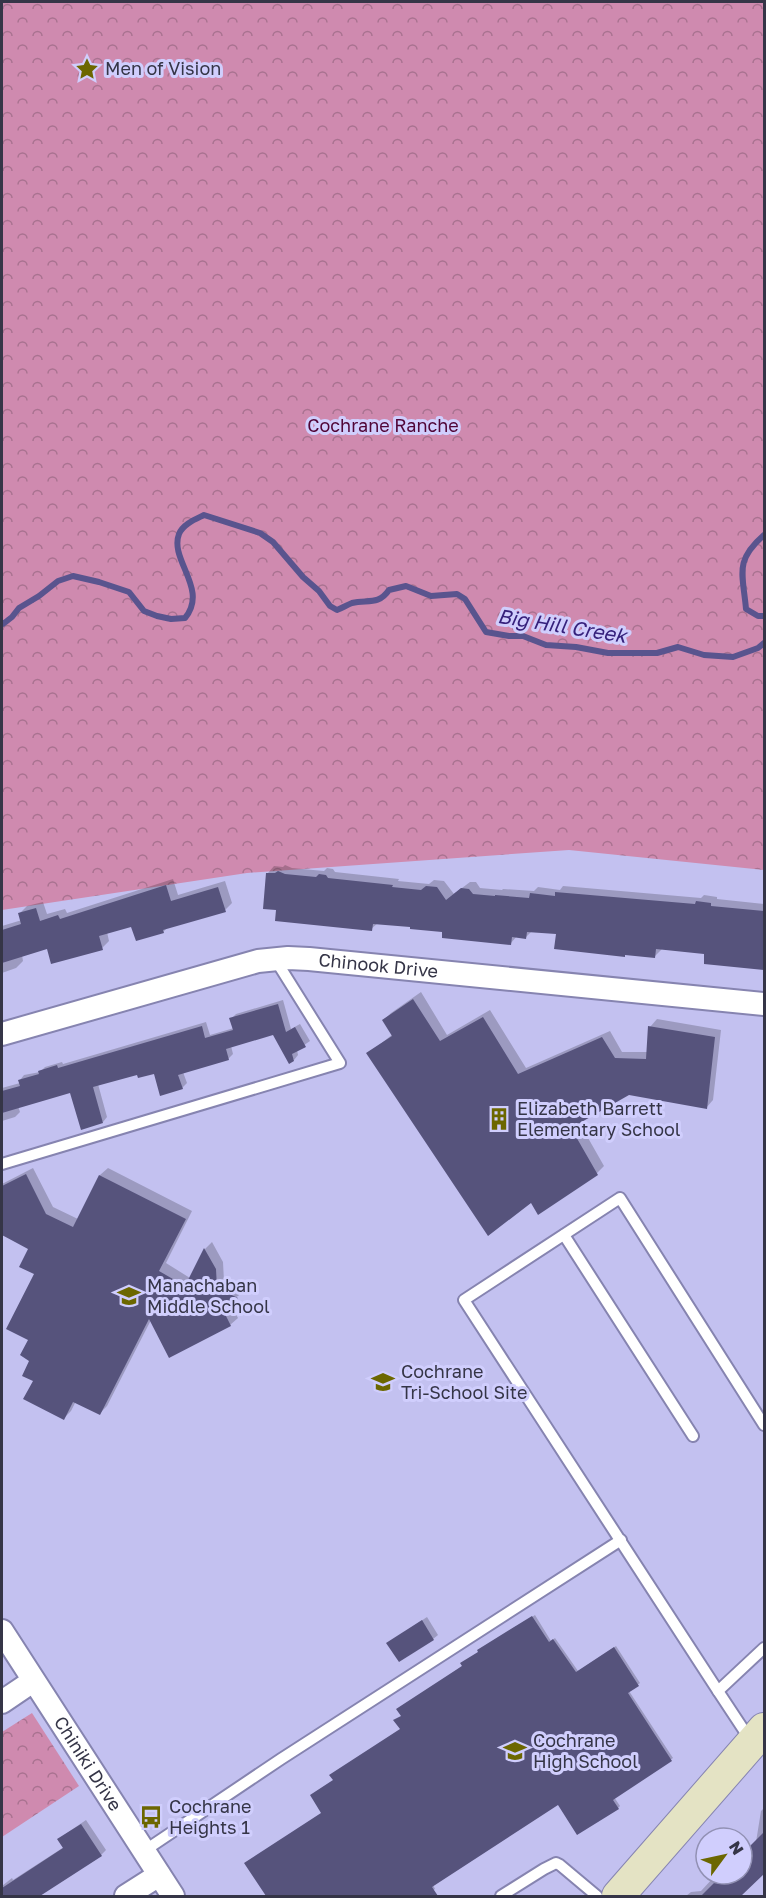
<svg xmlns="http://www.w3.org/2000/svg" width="766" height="1898" font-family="'Golos Text',sans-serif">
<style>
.park{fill:url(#park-crowns)}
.shadow{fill:#0003}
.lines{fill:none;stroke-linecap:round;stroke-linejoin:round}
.stream{stroke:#59548e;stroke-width:6}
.building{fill:#56537c}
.lane-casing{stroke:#8684b0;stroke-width:14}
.street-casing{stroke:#8684b0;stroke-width:26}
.secondary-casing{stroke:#8684b0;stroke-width:34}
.lane{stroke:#fff;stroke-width:10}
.street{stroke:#fff;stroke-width:22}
.secondary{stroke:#e4e3c4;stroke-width:32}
.labels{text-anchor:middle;stroke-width:6;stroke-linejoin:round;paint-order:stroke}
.poi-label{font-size:18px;fill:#353547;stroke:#d0cefd;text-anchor:start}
.park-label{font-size:18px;fill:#500537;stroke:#d0cefd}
.street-label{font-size:18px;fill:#353547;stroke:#d0cefd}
.water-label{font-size:20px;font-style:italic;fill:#36217c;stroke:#d0cefd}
</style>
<defs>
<pattern id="park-crowns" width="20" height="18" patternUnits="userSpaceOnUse" patternTransform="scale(1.5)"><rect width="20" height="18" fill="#cf8aaf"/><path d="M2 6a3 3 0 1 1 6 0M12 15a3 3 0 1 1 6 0" fill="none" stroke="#a97290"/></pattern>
</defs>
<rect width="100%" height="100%" fill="#c3c1f0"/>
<g class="park">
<path d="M2,2h762v868l-195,-20 -322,23 -245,37z"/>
<path d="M32,1713l47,73 -77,51v-105z"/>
</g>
<g class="shadow">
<path d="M285,865l7,3 32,3 3,-3 6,1 2,3 64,7 -1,2 31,3 5,-4 10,1 10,13 16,-12h6l4,6 22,2 1,-1 31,2 4,-4 22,3 3,-4 138,12 3,-3 13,2v2l47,5v64l-58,-15 -44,-4 -7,7 -98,-23 -25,-2 -6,6 -9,-1 -6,7 -100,-18 -33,-2 -7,6 -94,-21 -9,-35 6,-7 9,1z"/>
<path d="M173,879l5,16 47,-14 7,22 -7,7 -56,16 -6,6 -31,-7 -25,7 2,9 -7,7 -54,-1 -26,8 1,6 -7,7 -14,5v-47l20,-6 -2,-7 7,-7 16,-4 4,12 18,-5 2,4z"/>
<path d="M421,992l26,43 43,-25 36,58 84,-37 12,21h26l2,-25 7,-8 64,11 -8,70 -7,8 -77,-14 -50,28 25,44 -7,7 -66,28 -163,-147 25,-20 -9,-14 7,-7z"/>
<path d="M283,1000l8,29 9,-5 10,17 -13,9 1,5 -4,5 -21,-27 -42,13 2,8 -5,5 -45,13 4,11 -5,5 -27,-16 -17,1 -40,11 9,33 -4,5 -31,-31 -54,15 2,6 -5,5 -13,4v-33l18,-5v-3l4,-5 16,-3 5,-5 17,-5 1,2 143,-42 4,13 24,-7 -3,-9 5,-5z"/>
<path d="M33,1168l20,39 25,12 22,-44 8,-7 84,43 -26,52 24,15 15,-29 7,-7 11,20 1,19 20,9 -6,6 -9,5 9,17 -8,7 -79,-5 -44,86 -7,7 -24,-12 -5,10 -7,7 -28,-37 -5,-21 -1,-21 6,-65 -6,-26 -28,-13v-51z"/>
<path d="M535,1615l16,26 4,-3 23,33 38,-25 24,37 -11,8 44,67 -59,39 6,9 -2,2 -59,-5 -126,82 2,4 -11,7h-159l58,-83 11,-33 68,-51v-14l61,-50 1,-3 52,-36 1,1z"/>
<path d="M427,1617l11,18 -5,4 -45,4z"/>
<path d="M764,1808v63l-25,25h-53l5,-4 10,-1 12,-13 5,4 7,-8h17v-17l14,-15 5,-31z"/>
<path d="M86,1820l20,30 -5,5 -64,41h-35v-10l10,-8 1,2 51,-33v-12z"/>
</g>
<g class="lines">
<g class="stream">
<path d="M764,535c-30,26 -21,39 -18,74l12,7h6"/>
<path d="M2,623l1,1 9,-7 7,-9 20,-12 19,-15 15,-5 26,6 30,10 15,19 13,5 14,3 14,-1c24,-29 -16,-58 -6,-84 4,-10 17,-15 25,-19l56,18 13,9 30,35 16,14 11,15 7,4c5,-2 10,-5 15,-7 15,-4 26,3 37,-13l17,-4 25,10 26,-2 8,5 21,33 23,4h14l23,9 30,2 32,6h49l21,-6 26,8 29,2 25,-9 6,-5"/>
</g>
</g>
<g class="building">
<path d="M278,871l7,3 31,3 3,-3 7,1 2,3 65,7 -1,2 29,3 5,-4 11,1 9,13 15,-12 8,1 4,5 22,2v-1l34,3 1,-5 25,3v-4l140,12 1,-3 15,2v3l54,5v59l-61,-6v-10l-48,-5 -1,9 -30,-3v2l-71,-8 2,-15 -29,-2 -1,7 -14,-2 -1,8 -69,-7v-6l-32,-3v-2l-37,-3 -1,7 -97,-10 1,-11 -13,-1 3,-36h9z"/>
<path d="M166,885l5,16 47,-14 8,25 -63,18 1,3 -28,8 -5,-14 -32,9 4,14 -52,14 -4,-15 -45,14v-33l19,-6 -3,-11 18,-5 4,13 18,-6 2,4z"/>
<path d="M413,999l27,42 43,-24 35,57 84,-37 13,21 31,1 2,-33 67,11 -8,72 -78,-14 -58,33 27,47 -60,40 -7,-12 -43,33 -122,-183 26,-17 -10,-16z"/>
<path d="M278,1004l8,28 9,-5 11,20 -14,7 2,7 -5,3 -16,-29 -47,14 3,11 -51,15 5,14 -23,7 -6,-22 -16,4 -1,-3 -44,12 10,36 -22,7 -11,-37 -68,20v-22l18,-5 -2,-6 21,-6 -1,-3 19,-6 1,3 144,-42 3,12 28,-8 -4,-12z"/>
<path d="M26,1174l20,40 27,13 26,-52 87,44 -27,52 26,15 19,-38 12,21 1,19 21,10 -17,8 10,20 -62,32 -20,-39 -49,96 -27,-13 -9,18 -41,-21 10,-18 -11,-5 7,-15 -9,-6 8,-15 -22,-11 28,-55 -15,-7 9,-18 -26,-14v-49z"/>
<path d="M532,1616l17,26 4,-3 23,33 38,-25 25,39 -11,7 44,68 -59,39 6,9 -42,26 -19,-30 -126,82 6,9h-172l-22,-33 77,-50 -11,-18 23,-15 -4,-5 71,-46 -7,-9 8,-4 -5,-7 66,-43 -2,-3 18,-11 -1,-2z"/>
<path d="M422,1620l12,20 -35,22 -13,-19z"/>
<path d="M81,1824l21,32 -62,40h-38v-8l61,-40 -6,-9z"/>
<path d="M765,1831v42l-24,23h-40l22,-22h19v-20z"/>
</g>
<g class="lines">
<g class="lane-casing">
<g id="lane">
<path d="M2,1164l338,-101 -65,-104"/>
<path d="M564,1235l129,201"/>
<path d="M764,1425l-144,-227 -156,102 254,391 46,-43"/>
<path d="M718,1691l33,50"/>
<path d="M144,1851l137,-92 340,-219"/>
<path d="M501,1896l43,-27 12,-6 4,2 37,31"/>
</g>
</g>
<g class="street-casing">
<g id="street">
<path id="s1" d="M2,1034l256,-73 30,-3 21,1 455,45"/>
<path id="s2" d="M2,1631l171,265"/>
<path d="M2,1702l31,-21"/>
<path d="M126,1896l33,-21"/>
</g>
</g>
<g class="secondary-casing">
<path id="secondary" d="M618,1896l146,-167"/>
</g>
<use href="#lane" class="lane"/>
<use href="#street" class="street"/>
<use href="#secondary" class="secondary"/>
</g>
<defs>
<g id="sight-bare" transform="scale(1.8)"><path d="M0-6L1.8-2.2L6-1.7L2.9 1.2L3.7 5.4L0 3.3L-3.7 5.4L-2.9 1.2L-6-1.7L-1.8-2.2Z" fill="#6c6700" stroke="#d0cefd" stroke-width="2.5" paint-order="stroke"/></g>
<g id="building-bare" transform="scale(1.8)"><path d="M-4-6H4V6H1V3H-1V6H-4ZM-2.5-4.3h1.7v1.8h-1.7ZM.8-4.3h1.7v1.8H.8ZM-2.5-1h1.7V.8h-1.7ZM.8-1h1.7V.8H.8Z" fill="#6c6700" stroke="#d0cefd" stroke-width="2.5" paint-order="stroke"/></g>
<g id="school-bare" transform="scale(1.8)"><path d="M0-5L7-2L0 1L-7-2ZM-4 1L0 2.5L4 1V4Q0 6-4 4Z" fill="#6c6700" stroke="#d0cefd" stroke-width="2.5" paint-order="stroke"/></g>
<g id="bus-bare" transform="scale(1.8)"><path d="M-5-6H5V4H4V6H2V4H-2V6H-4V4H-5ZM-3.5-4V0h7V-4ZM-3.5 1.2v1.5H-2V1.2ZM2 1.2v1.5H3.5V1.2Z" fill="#6c6700" stroke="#d0cefd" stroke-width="2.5" paint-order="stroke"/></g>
</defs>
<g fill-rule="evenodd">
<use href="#sight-bare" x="87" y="69"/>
<use href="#building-bare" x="499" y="1119"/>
<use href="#school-bare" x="129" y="1296"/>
<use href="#school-bare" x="383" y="1382"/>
<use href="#school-bare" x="515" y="1751"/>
<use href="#bus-bare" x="151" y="1817"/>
</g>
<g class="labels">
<g class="poi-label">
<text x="105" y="75">Men of Vision</text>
<text x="517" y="1115">Elizabeth Barrett<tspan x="517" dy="21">Elementary School</tspan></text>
<text x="147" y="1292">Manachaban<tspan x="147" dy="21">Middle School</tspan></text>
<text x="401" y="1378">Cochrane<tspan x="401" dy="21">Tri-School Site</tspan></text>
<text x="533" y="1747">Cochrane<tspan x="533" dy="21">High School</tspan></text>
<text x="169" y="1813">Cochrane<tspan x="169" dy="21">Heights 1</tspan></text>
</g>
<g class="park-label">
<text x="383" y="432">Cochrane Ranche</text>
</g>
<g class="street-label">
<text dy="6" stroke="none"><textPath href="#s1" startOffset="387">Chinook Drive</textPath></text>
<text dy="6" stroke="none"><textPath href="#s2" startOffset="158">Chiniki Drive</textPath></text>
</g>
<g class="water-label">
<text transform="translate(562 626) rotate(9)" y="7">Big Hill Creek</text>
</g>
</g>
<rect width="766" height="1898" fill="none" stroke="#353547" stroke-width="6"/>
<g transform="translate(724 1856) rotate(57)"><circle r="28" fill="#d0cefd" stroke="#9291b4" stroke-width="1.5"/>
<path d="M0-4.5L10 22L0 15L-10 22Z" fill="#6c6700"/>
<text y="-9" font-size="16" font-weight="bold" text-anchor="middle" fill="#353547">N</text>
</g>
</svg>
